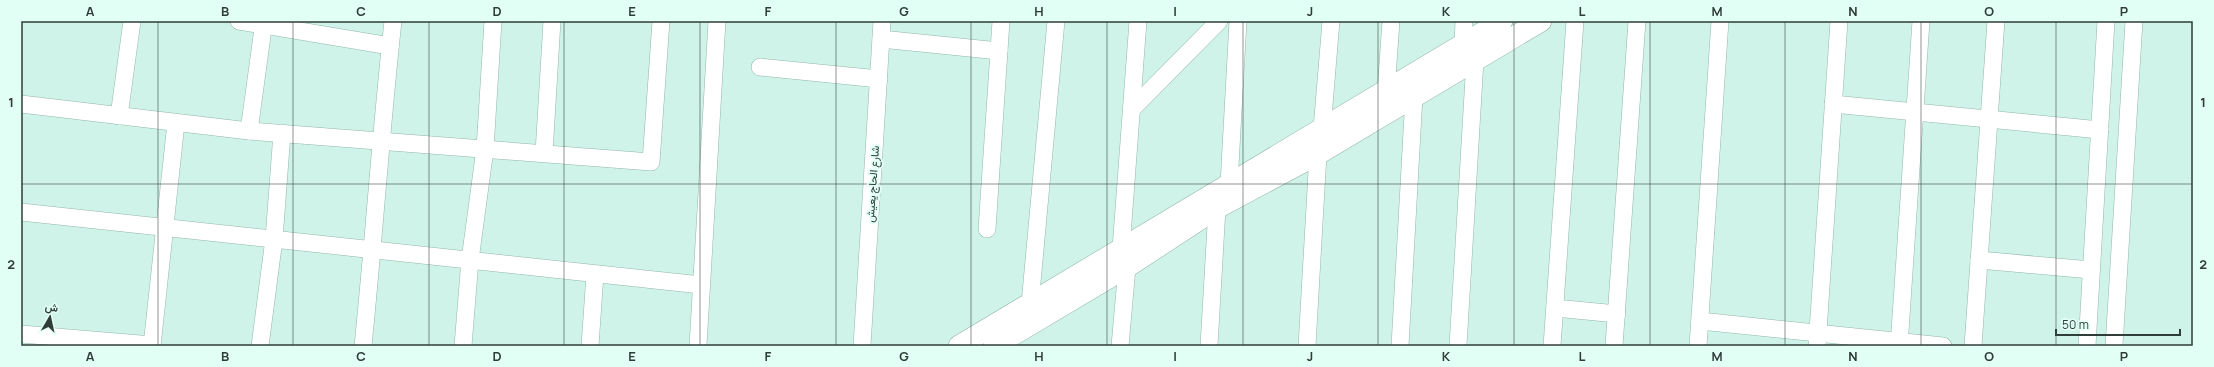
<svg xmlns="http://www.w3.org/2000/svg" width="2214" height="367" font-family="Manrope,Vazirmatn,sans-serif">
	<rect width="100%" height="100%" fill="#cff3e8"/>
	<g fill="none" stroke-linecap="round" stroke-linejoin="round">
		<defs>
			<g id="minor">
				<path d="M239,21L390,46"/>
				<path d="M881,39L999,51"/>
				<path d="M1463,45L1464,21"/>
				<path d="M760,67L879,79"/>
				<path d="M1386,91L1391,21"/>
				<path d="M21,104L249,131L651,162L661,21"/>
				<path d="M1833,104L2100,130"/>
				<path d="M1133,108L1219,21"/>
				<path d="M119,116L132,21"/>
				<path d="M1322,129L1331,21"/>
				<path d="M249,131L264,21"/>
				<path d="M544,153L552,21"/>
				<path d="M1229,184L1238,21"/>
				<path d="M21,212L701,285"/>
				<path d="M987,229L1001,21"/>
				<path d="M1121,249L1138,21"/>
				<path d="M1979,260L2091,270"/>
				<path d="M1030,304L1056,21"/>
				<path d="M1555,308L1617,314"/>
				<path d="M1700,321L1943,346"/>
				<path d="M21,334L152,345"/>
				<path d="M152,346L176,123"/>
				<path d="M260,346L274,239L282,133"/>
				<path d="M363,346C374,238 381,129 393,21"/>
				<path d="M463,346L470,260L485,149L493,21"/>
				<path d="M590,346L595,274"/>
				<path d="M698,346L717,21"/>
				<path d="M862,346L882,21"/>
				<path d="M1120,346L1127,267"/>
				<path d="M1209,346L1217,208"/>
				<path d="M1307,346L1318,154"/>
				<path d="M1400,346L1414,96"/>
				<path d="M1458,346L1475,60"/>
				<path d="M1552,346L1575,21"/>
				<path d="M1614,346L1637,21"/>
				<path d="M1698,346L1720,21"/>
				<path d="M1817,346L1839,21"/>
				<path d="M1899,346L1921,21"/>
				<path d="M1973,346L1996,21"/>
				<path d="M2087,346L2106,21"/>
				<path d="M2114,346L2134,21"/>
			</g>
			<g id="major">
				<path d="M959,346L1502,21"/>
				<path d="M994,346L1127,267L1217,208L1318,154L1541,21"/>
			</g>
		</defs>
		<use href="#minor" stroke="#93b6ab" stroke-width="18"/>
		<use href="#major" stroke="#93b6ab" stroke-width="22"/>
		<use href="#minor" stroke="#fff" stroke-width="17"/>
		<use href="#major" stroke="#fff" stroke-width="21"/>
	</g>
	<path fill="none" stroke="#2f3d39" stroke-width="1" stroke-opacity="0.55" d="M158,21V346M293,21V346M429,21V346M564,21V346M700,21V346M836,21V346M971,21V346M1107,21V346M1243,21V346M1378,21V346M1514,21V346M1650,21V346M1785,21V346M1921,21V346M2056,21V346M21,184H2193"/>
	<g text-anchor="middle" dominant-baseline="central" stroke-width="4" stroke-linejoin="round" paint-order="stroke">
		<g font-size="11" fill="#2f3d39" stroke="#e2fff5">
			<text transform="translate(872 184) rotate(-86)">شارع الحاج يعيش</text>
		</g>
	</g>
	<rect width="2214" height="367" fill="none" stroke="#e2fff5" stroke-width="44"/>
	<g transform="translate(50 317) rotate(9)" stroke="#e2fff5" stroke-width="3" paint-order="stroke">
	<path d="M0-3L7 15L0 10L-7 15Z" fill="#2f3d39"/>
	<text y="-6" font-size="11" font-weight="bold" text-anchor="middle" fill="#2f3d39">ش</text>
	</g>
	<path d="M2056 329v6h124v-6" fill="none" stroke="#2f3d39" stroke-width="2"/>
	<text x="2062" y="329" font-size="12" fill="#2f3d39" stroke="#e2fff5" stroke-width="3" paint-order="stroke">50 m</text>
	<rect x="22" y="22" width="2170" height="323" fill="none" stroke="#2f3d39" stroke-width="1.5"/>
	<g font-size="13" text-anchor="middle" font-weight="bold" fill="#2f3d39">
		<text x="90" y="16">A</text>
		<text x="225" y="16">B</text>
		<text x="361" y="16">C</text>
		<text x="497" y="16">D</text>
		<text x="632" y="16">E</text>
		<text x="768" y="16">F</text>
		<text x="904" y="16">G</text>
		<text x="1039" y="16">H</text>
		<text x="1175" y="16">I</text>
		<text x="1310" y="16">J</text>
		<text x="1446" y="16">K</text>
		<text x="1582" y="16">L</text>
		<text x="1717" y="16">M</text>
		<text x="1853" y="16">N</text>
		<text x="1989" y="16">O</text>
		<text x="2124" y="16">P</text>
		<text x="11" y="107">1</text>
		<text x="2203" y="107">1</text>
		<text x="11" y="269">2</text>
		<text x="2203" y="269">2</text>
		<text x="90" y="361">A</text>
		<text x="225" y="361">B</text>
		<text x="361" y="361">C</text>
		<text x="497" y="361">D</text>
		<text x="632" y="361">E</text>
		<text x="768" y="361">F</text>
		<text x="904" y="361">G</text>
		<text x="1039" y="361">H</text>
		<text x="1175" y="361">I</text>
		<text x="1310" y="361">J</text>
		<text x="1446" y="361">K</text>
		<text x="1582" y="361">L</text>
		<text x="1717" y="361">M</text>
		<text x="1853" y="361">N</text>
		<text x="1989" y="361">O</text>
		<text x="2124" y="361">P</text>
	</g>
</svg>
